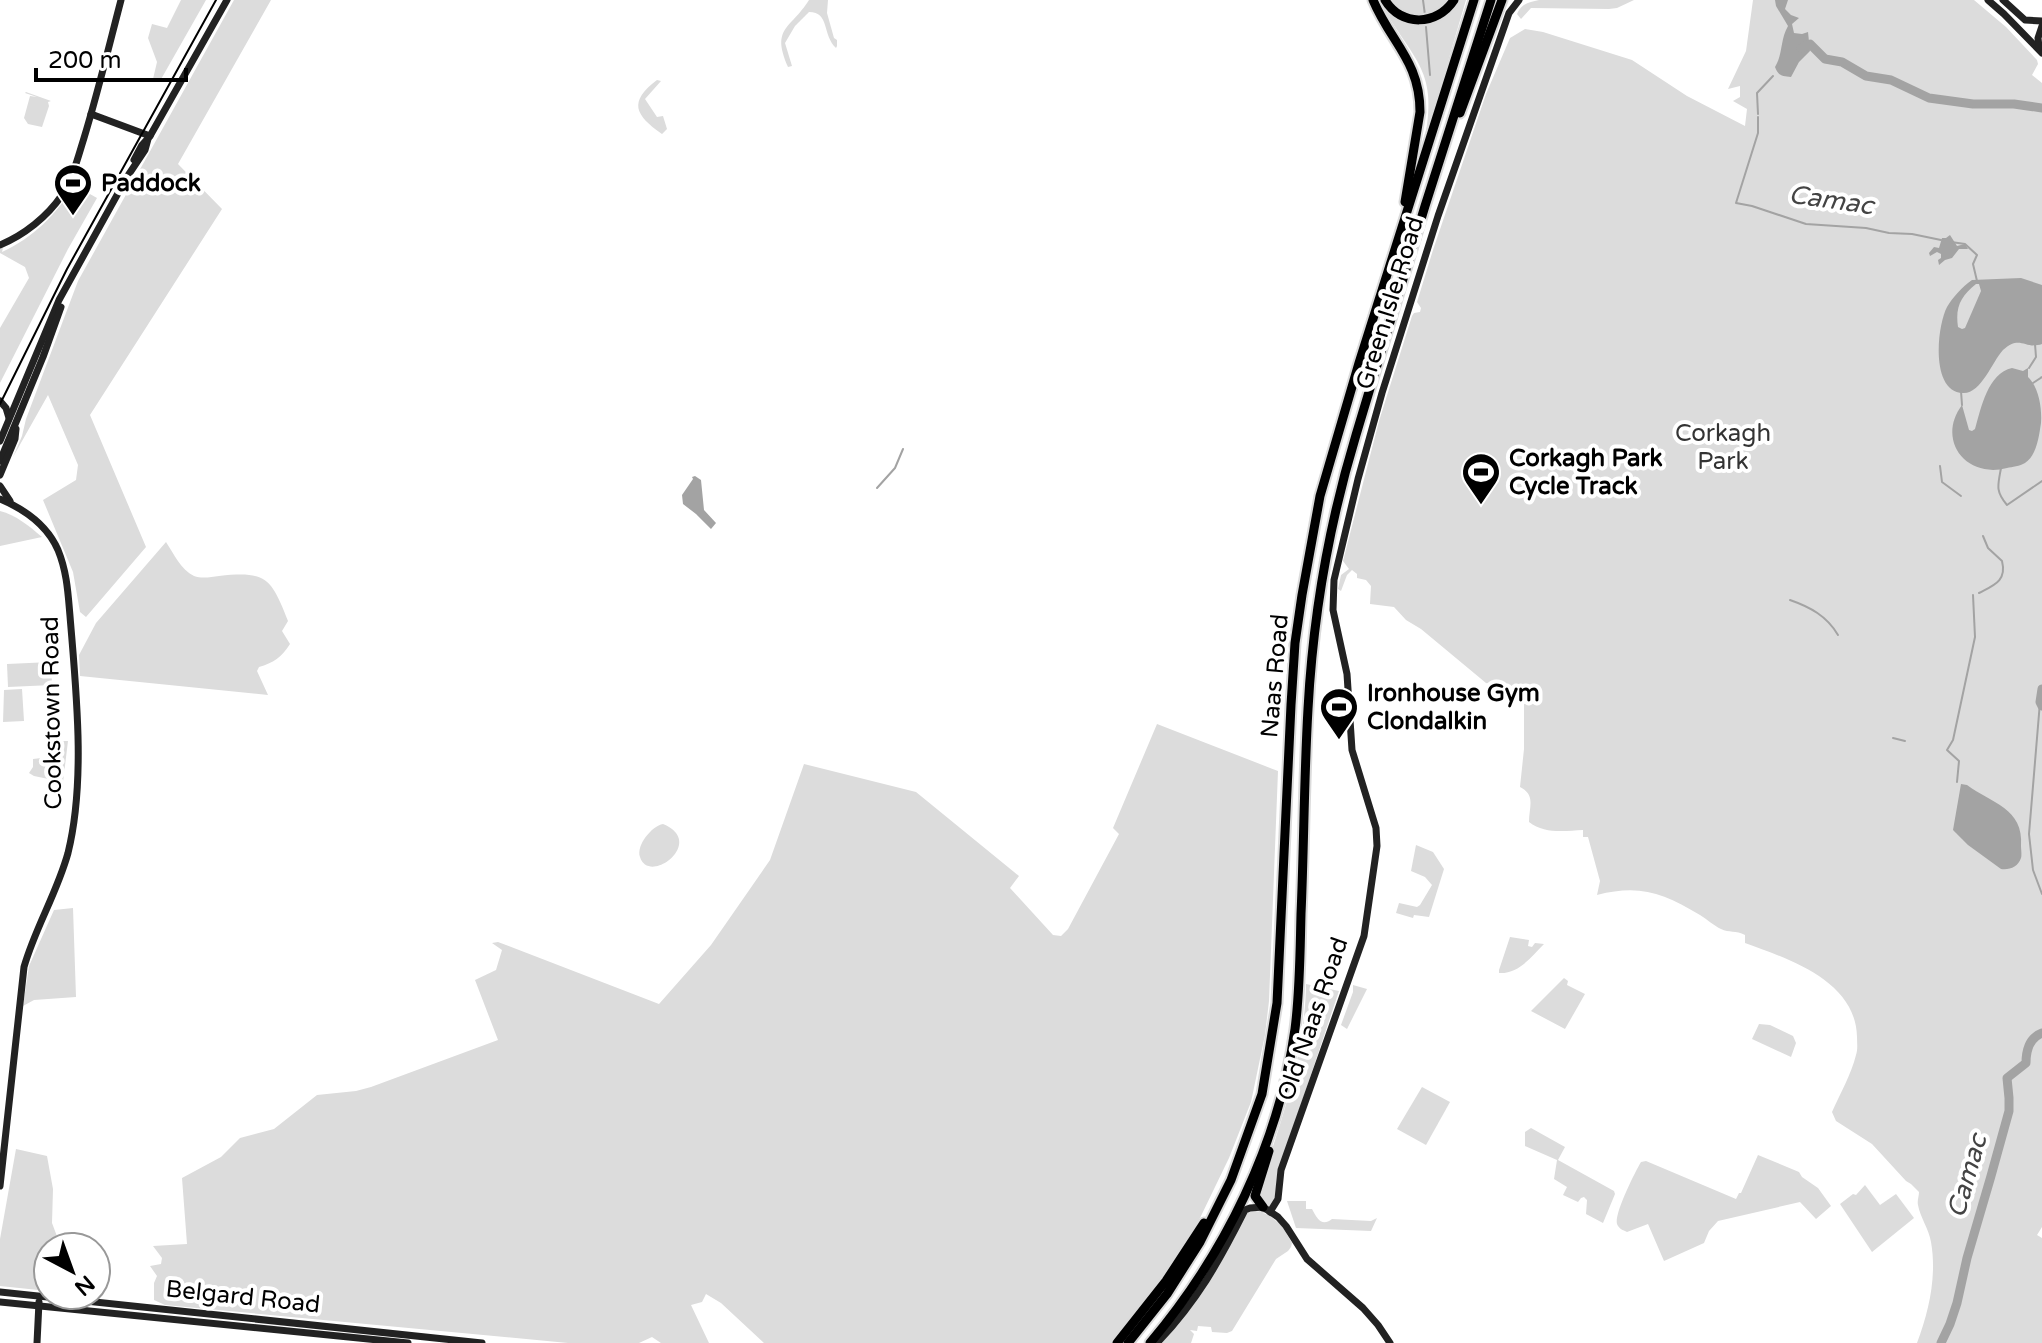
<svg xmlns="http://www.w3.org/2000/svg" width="2042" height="1343" font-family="'Varela Round',sans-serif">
	<rect width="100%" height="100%" fill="#fff"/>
	<g fill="#dcdcdc">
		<path d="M181,0H206L160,81L153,79L157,62L148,38L152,24L167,28Z"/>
		<path d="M234,0H271L178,164L222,209L90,415L146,547L86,617L80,612L73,572L43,500L76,480L78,465L48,395L13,457L22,436L26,419L78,281Z"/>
		<path d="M809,0H828L827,13L834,38L837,40V46L836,48C822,35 830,12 809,12L795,26L785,43L792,66L788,67C771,27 790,30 809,0Z"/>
		<path d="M1389,0H1450C1431,22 1409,21 1389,0Z"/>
		<path d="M1460,0H1466L1424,143C1439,70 1415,63 1382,6L1385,4C1393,10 1402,19 1411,23C1430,31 1450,15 1460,0Z"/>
		<path d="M1539,0H1634L1617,8L1609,9L1531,8L1521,19L1517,14C1521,4 1529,2 1539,0Z"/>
		<path d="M1753,0H1974L2006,27L2037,60L2038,64L2032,75L2042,83V1227L2037,1235L2042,1238V1343H1917C1929,1311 1937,1276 1931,1242C1929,1229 1920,1217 1918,1205C1917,1201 1919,1196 1919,1192L1911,1184L1906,1181L1872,1144L1836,1121L1832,1112C1840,1094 1851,1075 1856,1055C1858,1049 1857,1043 1857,1037C1856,981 1789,959 1745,943V935C1736,930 1729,933 1721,929C1714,926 1707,919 1700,915C1663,893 1640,884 1597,895L1600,881L1588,837H1583V830C1564,831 1544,834 1529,822C1529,807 1536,795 1520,787L1524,749V695L1486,683L1421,629L1406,620L1394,607L1370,604L1371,586L1366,580L1357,578V574L1352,570L1347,575L1341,591L1338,589L1341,575L1349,569L1343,561L1379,421L1412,316L1414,313L1420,312L1421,308L1417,302L1433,250L1486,94L1510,38L1525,29L1543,32L1632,60L1687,96L1745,126L1747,109L1733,101L1740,97V86L1728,89L1746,51Z"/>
		<path d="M657,80L661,81L645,99L657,117L663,116L667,129L662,134C635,115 628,102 657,80Z"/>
		<path d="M26,92L51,101L48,102L49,106L42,127L28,124L24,118L30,96L37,97L25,93Z"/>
		<path d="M74,185L97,198L68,249L0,383V328L29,278L25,267L0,253V249L3,248L2,252C33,238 57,214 74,185Z"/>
		<path d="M0,511C16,515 29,526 42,537L0,546Z"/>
		<path d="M166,542C174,554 181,570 194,576C202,579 211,577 219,576C267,571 271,578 288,621L282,631L290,644C282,657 273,663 259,667L257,671L268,695L80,676L79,655L96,623Z"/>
		<path d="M51,662L52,685L8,687L7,664Z"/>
		<path d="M22,689L24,721L3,722L4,690Z"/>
		<path d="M1157,724L1278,771L1269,1001L1265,1035L1251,1102L1229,1158L1200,1218L1172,1263L1112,1343H764L721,1303L706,1294L702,1302L691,1305L709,1343H661L652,1337L639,1343H568L165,1305L154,1300V1283L157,1276L150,1266L161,1264L162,1258L153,1246L187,1244L182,1178L221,1157L240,1138L274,1129L317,1095L356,1091L371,1087L498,1040L475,980L496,970L502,950L492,943L498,942L659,1004L711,945L770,860L804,764L916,792L1019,876L1010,888L1053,935L1061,936L1068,929L1119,834L1113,828Z"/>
		<path d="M49,741H68L63,782L34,776L29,773L33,767V759L50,757Z"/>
		<path d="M663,824C707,842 649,886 640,857C636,845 652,826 663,824Z"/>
		<path d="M1416,845L1433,852L1444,869L1429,917L1414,915L1413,918L1396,913L1399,903L1417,907L1420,905L1432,885L1425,877L1411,871Z"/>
		<path d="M73,908L76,997L34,1000L23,1006L29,966L54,910Z"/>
		<path d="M1510,937L1529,940L1528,946L1532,947L1535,943L1544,944C1531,957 1519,974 1499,973V970Z"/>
		<path d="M1564,978L1568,981L1567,985L1585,994L1565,1029L1531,1011Z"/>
		<path d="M1306,984L1339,991L1277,1176L1275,1200L1271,1209L1261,1198L1258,1191C1281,1123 1305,1056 1306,984Z"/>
		<path d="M1353,985L1367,989L1347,1029L1341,1025L1353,992Z"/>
		<path d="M1759,1024L1770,1025L1793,1036L1796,1043L1791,1057L1752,1039Z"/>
		<path d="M1422,1087L1450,1102L1426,1145L1397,1129Z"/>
		<path d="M1531,1128L1565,1147L1558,1160L1614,1191L1615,1194L1603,1223L1586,1214L1587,1200L1584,1197L1581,1198L1578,1202L1563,1195L1567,1187L1554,1179L1557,1160L1525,1146V1132Z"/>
		<path d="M16,1149L47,1156L53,1189L52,1223L61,1247H48V1291L0,1286V1239Z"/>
		<path d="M1758,1155L1799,1172L1802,1177L1818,1188L1831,1206L1816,1219L1800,1202L1718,1221L1709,1231L1704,1243L1664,1261L1648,1224L1627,1232C1623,1230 1619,1229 1617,1224C1614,1214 1635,1172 1641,1162L1646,1161L1736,1199L1739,1193H1741Z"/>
		<path d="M1865,1185L1880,1205L1896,1194L1914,1218L1872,1252L1840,1204L1853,1194L1856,1195Z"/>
		<path d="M1287,1201H1306V1209H1312C1317,1219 1322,1227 1332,1219L1371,1221L1377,1218L1371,1231L1296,1228Z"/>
		<path d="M1253,1210L1269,1215L1282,1226L1292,1243L1291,1247L1288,1251L1276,1259L1232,1331L1227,1333L1212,1332L1211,1327L1198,1326L1197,1331L1190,1330L1194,1334L1191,1343H1162L1191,1306L1245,1214Z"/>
	</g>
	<g fill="#a3a3a3" fill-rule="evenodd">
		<path d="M1775,0H1788L1785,9L1791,15L1799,18L1792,24L1794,33L1802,34L1808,32L1810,51L1799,62L1791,77C1783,76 1778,76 1775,67C1783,54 1780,40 1788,26L1776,6Z"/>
		<path d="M1950,235L1957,246L1965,244L1968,249H1959L1952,258L1945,260L1939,265L1938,260L1941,258V254L1937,252L1930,256L1929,253L1934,247L1939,248L1942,238H1946Z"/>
		<path d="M2021,278L2042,285V344C2025,350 2020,334 2003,350C1992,362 1981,394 1963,393C1930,392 1937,326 1947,307C1953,297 1962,287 1972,280ZM1976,284H1979L1981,291L1965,328L1962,329L1958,327C1955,307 1961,296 1976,284Z"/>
		<path d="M2012,368L2023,371L2028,368V377C2039,388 2042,408 2041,423C2039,436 2037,455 2025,463C2020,466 2012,467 2007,468C1966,479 1936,440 1962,405L1969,430L1972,431L1975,429C1981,408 1988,373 2012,368Z"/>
		<path d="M695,476L701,480L704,510L716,523L711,529L696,514L683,504L682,495L693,479L692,477Z"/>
		<path d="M1961,784L1967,785C1991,803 2024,808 2021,846C2021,848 2022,856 2021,858C2018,867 2010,870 2001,869L1968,845L1953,830Z"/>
	</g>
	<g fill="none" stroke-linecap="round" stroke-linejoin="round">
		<g stroke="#a3a3a3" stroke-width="2">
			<path d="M1423,0L1425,15"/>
			<path d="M1426,27L1430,75"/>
			<path d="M1758,114L1757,93L1773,76"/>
			<path d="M1758,117V133L1736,203L1752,206L1806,224L1866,228L1889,233L1912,234L1941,240"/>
			<path d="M1951,242L1965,244L1977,255L1973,264L1977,281"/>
			<path d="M2029,368L2036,357L2035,344"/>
			<path d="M2033,383L2042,377"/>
			<path d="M1961,391L1962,405"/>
			<path d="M1940,466L1942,482L1961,496"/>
			<path d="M2001,468C1998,485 1995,491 2007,505L2042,481"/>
			<path d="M877,488L895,468L903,449"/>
			<path d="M1979,593C1994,585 2007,581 2002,561L1988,548L1983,536"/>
			<path d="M1790,600C1810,607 1827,616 1838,635"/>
			<path d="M2040,702L2029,834L2033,870L2042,894"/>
			<path d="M1893,738L1905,741"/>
			<path d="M1957,782L1959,761L1947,750L1953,740L1975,637L1973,595"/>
		</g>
		<g stroke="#a3a3a3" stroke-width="9">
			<path d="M1801,48L1810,44L1825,59L1842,62L1866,76L1891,80L1929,98L1973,104H2014L2042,108"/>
			<path d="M2042,689L2040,702L2042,706"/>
			<path d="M1941,1343L1950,1324L1957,1303L1967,1258L1991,1176L2009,1111V1098L2007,1078L2026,1063C2026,1051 2029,1038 2042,1033"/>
		</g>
		<defs>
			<g id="highway">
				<path d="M1373,0C1391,43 1420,61 1420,112L1405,202"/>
				<path d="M1385,0C1401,27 1437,26 1454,0"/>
				<path d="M1460,113L1502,0"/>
				<path d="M1263,1207L1255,1196L1269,1151"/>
				<path d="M1117,1343L1166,1281L1204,1223"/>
				<path d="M1128,1343L1167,1294L1200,1242L1231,1180L1262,1094L1277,1003L1291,705L1295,643L1302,595L1320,496L1359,363L1474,0"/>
				<path d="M1150,1343C1225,1254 1279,1144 1295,1029C1300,991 1300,952 1301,914C1304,846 1304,777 1308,709C1313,616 1329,524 1356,435L1425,206L1491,0"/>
			</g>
		</defs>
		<use href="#highway" stroke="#dbdbdb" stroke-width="13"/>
		<g stroke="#222" stroke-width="7">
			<path d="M1988,0L2004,14L2042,53"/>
			<path d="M2003,0L2025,20L2042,21"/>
			<path d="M2039,47L2038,38L2042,26"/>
			<path d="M91,114L150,136"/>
			<path d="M134,160L142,145L150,136L227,0"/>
			<path d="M0,245C24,235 47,217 62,195C73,178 78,157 84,138C98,92 109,46 121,0"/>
			<path d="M0,401L6,408L9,418"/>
			<path d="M0,441L59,300L127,177L145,150L148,139"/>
			<path d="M0,461L43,357L61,307"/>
			<path d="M0,475L15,439L16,429"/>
			<path d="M0,486L10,501"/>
			<path d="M0,499C24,509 47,525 58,550C67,572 68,593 70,616C76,690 86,780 68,853C57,893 35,928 24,967L0,1186"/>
			<path d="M1270,1212L1278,1199L1281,1170L1364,936L1377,846L1376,828L1352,750L1347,674L1333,610L1334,580L1358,479L1382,393L1438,216L1509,13L1519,0"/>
			<path d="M0,1292L482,1343"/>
			<path d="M0,1302L408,1343"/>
			<path d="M37,1343L39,1302"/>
			<path d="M1157,1343C1197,1301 1219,1262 1245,1210L1250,1208L1263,1207L1278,1217L1286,1226L1307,1259L1363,1308L1378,1325L1390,1343"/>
		</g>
		<use href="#highway" stroke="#000" stroke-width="9"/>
		<path stroke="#000" stroke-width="2" d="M0,404L67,269L216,0"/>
	</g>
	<defs>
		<symbol id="stadium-pin" viewBox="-11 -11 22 30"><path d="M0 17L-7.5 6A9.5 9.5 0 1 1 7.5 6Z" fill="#000" stroke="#fff"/><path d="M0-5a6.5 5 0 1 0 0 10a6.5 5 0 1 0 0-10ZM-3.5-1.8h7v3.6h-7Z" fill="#fff"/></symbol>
	</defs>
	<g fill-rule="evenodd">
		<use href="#stadium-pin" x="51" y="161" width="44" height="60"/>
		<use href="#stadium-pin" x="1459" y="450" width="44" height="60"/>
		<use href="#stadium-pin" x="1317" y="685" width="44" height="60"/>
	</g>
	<g text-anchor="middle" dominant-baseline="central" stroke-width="8" stroke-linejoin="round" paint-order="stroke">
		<g font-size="24" font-weight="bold" fill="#000" stroke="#fff" text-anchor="start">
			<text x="101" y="183">Paddock</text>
			<text x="1509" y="458">Corkagh Park<tspan x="1509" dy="28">Cycle Track</tspan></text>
			<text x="1367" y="693">Ironhouse Gym<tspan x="1367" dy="28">Clondalkin</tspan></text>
		</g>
		<g font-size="24" fill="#000" stroke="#fff">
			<text transform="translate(1390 303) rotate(-73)">Green Isle Road</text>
			<text transform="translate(1275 676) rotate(-85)">Naas Road</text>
			<text transform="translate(52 713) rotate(-91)">Cookstown Road</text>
			<text transform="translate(1313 1019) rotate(-71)">Old Naas Road</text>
			<text transform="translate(243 1297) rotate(6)">Belgard Road</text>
		</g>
		<g font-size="24" fill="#333" stroke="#fff">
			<text x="1723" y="433">Corkagh<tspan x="1723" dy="28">Park</tspan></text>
		</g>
		<g font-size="26" font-style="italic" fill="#444" stroke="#fff">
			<text transform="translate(1831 200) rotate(8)">Camac</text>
			<text transform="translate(1967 1176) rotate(-74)">Camac</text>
		</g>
	</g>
	<g transform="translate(72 1271) rotate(139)"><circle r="38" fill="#ffffff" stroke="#999999" stroke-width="2"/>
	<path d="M0-6L14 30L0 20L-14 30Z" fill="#000000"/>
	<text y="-12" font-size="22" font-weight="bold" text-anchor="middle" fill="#000000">N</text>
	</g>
	<path d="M36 68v12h150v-12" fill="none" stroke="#000000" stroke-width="4"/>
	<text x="48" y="68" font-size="24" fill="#000000" stroke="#ffffff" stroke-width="6" paint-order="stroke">200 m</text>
</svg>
